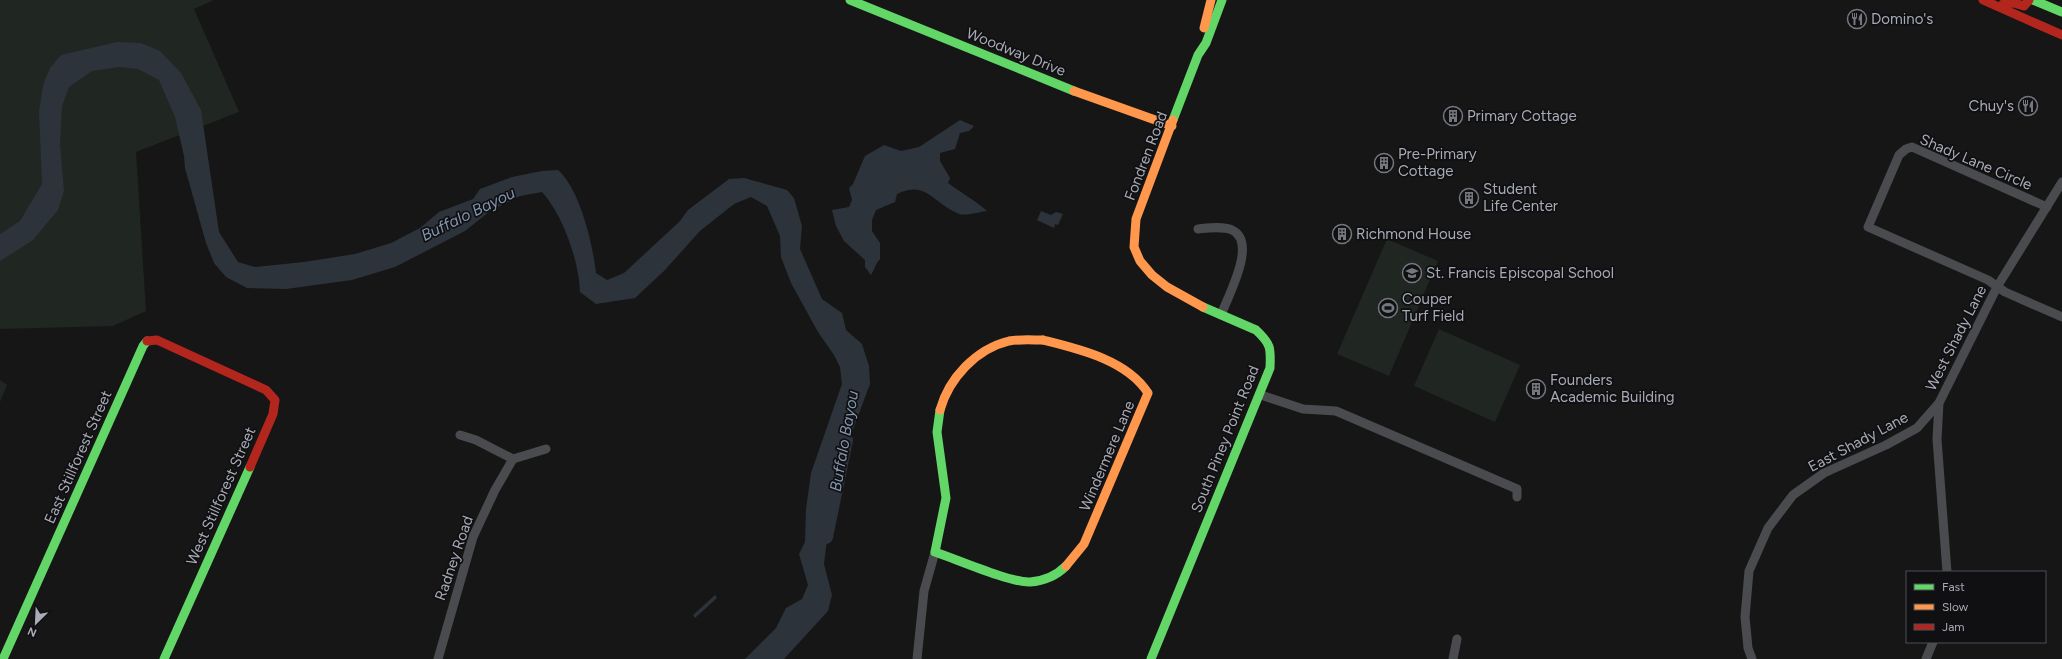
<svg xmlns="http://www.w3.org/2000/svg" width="2062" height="659" font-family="Figtree,sans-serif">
	<rect width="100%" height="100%" fill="#161616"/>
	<g fill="#202621">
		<path d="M0,0H214L194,9L239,112L136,152L146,311L113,326L0,329Z"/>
		<path d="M1387,239L1438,261L1389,376L1337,354Z"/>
		<path d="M1439,329L1520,365L1495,422L1414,386Z"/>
		<path d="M0,380L7,385L0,402Z"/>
	</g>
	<g fill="#2d333a">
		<path d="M117,42L141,43L160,51L181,73L201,110L219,232L238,262L255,267L304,262L355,254L391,243L420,228L439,212L473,199L480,189L512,177L542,171L558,170C580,189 593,245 596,273L607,280L624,273L680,221L688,210L729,179L744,178L787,190L794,198L802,226L800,249L822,299L842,313L846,330L862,344L869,366L870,384L834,480L824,564L832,595L828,611L784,659H745L776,628L786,608L802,599L808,585L799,554L805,542L806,509L811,473L842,384L840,367L834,355L818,332L791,283L781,257L780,236L767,206L751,197L734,204L700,231L664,271L635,298L596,304L580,292C579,261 563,215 542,192L520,196L490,211L465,231L395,267L352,280L286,289L247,288L226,277L214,263L206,243L185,168L184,156L175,117L159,80L138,69L120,67L92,71L69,87L62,106L60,144L64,191L58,210L33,240L0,261V234L20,221L42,184L39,112L43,85L50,68L61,55Z"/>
		<path d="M960,120L974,126L969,131L960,133L955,149L940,153V161L950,178L948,183C961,193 975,200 987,211C979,212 964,217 957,213C932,202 926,180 897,194L895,202L876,210L872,220V231L880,243V259C875,264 875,269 871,275L865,267V260L844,241L836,226L832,210L849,207L852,200L849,188L853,184L865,156L884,145L901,151L919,147Z"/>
		<path d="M1041,211L1051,215L1056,212L1063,214L1058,225L1055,224L1054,228L1037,220Z"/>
		<path d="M715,595L717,598L695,618L693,615Z"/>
	</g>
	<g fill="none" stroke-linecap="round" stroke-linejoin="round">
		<path stroke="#2d333a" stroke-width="14" d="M826,537L846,440"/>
		<g stroke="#4a4b4e" stroke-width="9">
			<path d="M2047,207L1912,147L1906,149L1899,155L1868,227L1988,280L2005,292L2062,317"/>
			<path d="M1198,229C1209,228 1222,226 1232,230C1258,242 1228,296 1221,315"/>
			<path d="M1261,395L1303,409L1336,411L1517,489V497"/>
			<path d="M460,435L476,440L513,459"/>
			<path d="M1947,572L1937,439L1939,403L1997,287L2062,182"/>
			<path d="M438,659L473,537L495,490L513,459L546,449"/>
			<path d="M917,659L924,591L935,552"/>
			<path d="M1453,659L1457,639"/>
			<path d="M1752,659L1748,648L1745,617L1749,571L1768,528L1793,495L1824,473L1886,445L1917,428L1939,403"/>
			<path d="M1926,659L1933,642"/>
		</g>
		<g stroke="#63d668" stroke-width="9">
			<path d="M850,0L1074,91"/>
			<path d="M2033,0L2062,12"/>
			<path d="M1173,120L1198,55L1206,43L1222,0"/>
			<path d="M940,410L937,432L946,498L935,552C956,559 1011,583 1030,582C1044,581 1057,575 1066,566"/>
			<path d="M3,659L143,346L147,341"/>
			<path d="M164,659L250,467"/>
			<path d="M1151,659L1270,368C1271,348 1271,344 1256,330L1203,307"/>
		</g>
		<g stroke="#ff974d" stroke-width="9">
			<path d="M1204,28L1211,0"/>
			<path d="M1074,91L1172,126"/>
			<path d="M1173,120L1136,219L1134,247L1140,261L1152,275L1167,287L1203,307"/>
			<path d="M1043,340C1079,349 1127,360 1148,393L1084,544L1066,566"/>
			<path d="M940,410C949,378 976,349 1009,341C1020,339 1032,340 1043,340"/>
		</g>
		<g stroke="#b3261e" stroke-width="9">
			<path d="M1983,0L2062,35"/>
			<path d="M2003,4L2014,3L2024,6L2029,0"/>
			<path d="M147,341L157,340L266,390L275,400L273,414L250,467"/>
		</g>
	</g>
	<defs>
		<symbol id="restaurant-ring" viewBox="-11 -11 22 22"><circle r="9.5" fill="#101012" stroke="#75777e" stroke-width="1.5"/><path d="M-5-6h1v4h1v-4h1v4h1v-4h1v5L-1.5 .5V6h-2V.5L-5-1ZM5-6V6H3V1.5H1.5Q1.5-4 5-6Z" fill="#75777e"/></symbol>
		<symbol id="building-ring" viewBox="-11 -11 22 22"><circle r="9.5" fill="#101012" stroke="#75777e" stroke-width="1.5"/><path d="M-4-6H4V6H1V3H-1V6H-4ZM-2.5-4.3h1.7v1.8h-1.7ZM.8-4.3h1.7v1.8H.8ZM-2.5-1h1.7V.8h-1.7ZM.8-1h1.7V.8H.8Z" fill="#75777e"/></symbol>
		<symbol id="school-ring" viewBox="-11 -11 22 22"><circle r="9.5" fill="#101012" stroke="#75777e" stroke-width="1.5"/><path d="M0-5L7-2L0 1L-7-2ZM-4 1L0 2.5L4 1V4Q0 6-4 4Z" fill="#75777e"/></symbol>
		<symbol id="stadium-ring" viewBox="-11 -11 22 22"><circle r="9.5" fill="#101012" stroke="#75777e" stroke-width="1.5"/><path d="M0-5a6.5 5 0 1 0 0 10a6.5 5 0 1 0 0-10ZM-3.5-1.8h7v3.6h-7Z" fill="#75777e"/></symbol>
	</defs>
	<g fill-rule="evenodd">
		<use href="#restaurant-ring" x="1846" y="8" width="22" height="22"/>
		<use href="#restaurant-ring" x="2017" y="95" width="22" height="22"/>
		<use href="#building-ring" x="1442" y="105" width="22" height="22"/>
		<use href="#building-ring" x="1373" y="152" width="22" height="22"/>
		<use href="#building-ring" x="1458" y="187" width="22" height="22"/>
		<use href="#building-ring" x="1331" y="223" width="22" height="22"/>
		<use href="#school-ring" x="1401" y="262" width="22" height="22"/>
		<use href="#stadium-ring" x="1377" y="297" width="22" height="22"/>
		<use href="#building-ring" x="1525" y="378" width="22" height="22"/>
	</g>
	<g text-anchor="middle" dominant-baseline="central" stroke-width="3.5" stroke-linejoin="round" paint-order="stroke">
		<g font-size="15" fill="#a8abb6" stroke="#101012" text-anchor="start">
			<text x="1871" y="19">Domino's</text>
			<text x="2014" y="106" text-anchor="end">Chuy's</text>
			<text x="1467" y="116">Primary Cottage</text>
			<text x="1398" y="154">Pre-Primary<tspan x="1398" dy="17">Cottage</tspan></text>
			<text x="1483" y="189">Student<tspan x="1483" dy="17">Life Center</tspan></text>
			<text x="1356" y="234">Richmond House</text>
			<text x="1426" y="273">St. Francis Episcopal School</text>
			<text x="1402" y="299">Couper<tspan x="1402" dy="17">Turf Field</tspan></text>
			<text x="1550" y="380">Founders<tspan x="1550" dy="17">Academic Building</tspan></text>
		</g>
		<g font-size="15" fill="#a8abb6" stroke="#101012">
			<text transform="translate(1016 52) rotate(22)">Woodway Drive</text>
			<text transform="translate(1146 156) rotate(-69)">Fondren Road</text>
			<text transform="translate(1976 162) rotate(23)">Shady Lane Circle</text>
			<text transform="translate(1956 338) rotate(-63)">West Shady Lane</text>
			<text transform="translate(1225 439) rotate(-68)">South Piney Point Road</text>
			<text transform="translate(1858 442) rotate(-28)">East Shady Lane</text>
			<text transform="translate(1107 456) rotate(-67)">Windermere Lane</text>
			<text transform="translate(78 457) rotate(-66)">East Stillforest Street</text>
			<text transform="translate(221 496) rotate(-66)">West Stillforest Street</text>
			<text transform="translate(454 558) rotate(-71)">Radney Road</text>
		</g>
		<g font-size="16" font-style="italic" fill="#8195ae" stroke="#101012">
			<text transform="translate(468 214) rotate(-26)">Buffalo Bayou</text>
			<text transform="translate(844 441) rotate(-80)">Buffalo Bayou</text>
		</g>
	</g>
	<rect x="1906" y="571" width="140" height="72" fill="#101012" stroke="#4d4e54"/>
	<rect x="1914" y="584" width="20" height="6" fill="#63d668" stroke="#4d4e54"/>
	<text x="1942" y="591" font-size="12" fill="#a8abb6">Fast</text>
	<rect x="1914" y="604" width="20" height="6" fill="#ff974d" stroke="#4d4e54"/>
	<text x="1942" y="611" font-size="12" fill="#a8abb6">Slow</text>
	<rect x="1914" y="624" width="20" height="6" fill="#b3261e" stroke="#4d4e54"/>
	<text x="1942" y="631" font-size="12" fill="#a8abb6">Jam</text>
	<g transform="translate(36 623) rotate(204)" stroke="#101012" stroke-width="3" paint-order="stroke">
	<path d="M0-3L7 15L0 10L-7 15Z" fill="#a8abb6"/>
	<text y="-6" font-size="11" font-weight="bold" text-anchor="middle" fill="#a8abb6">N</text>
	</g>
</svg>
